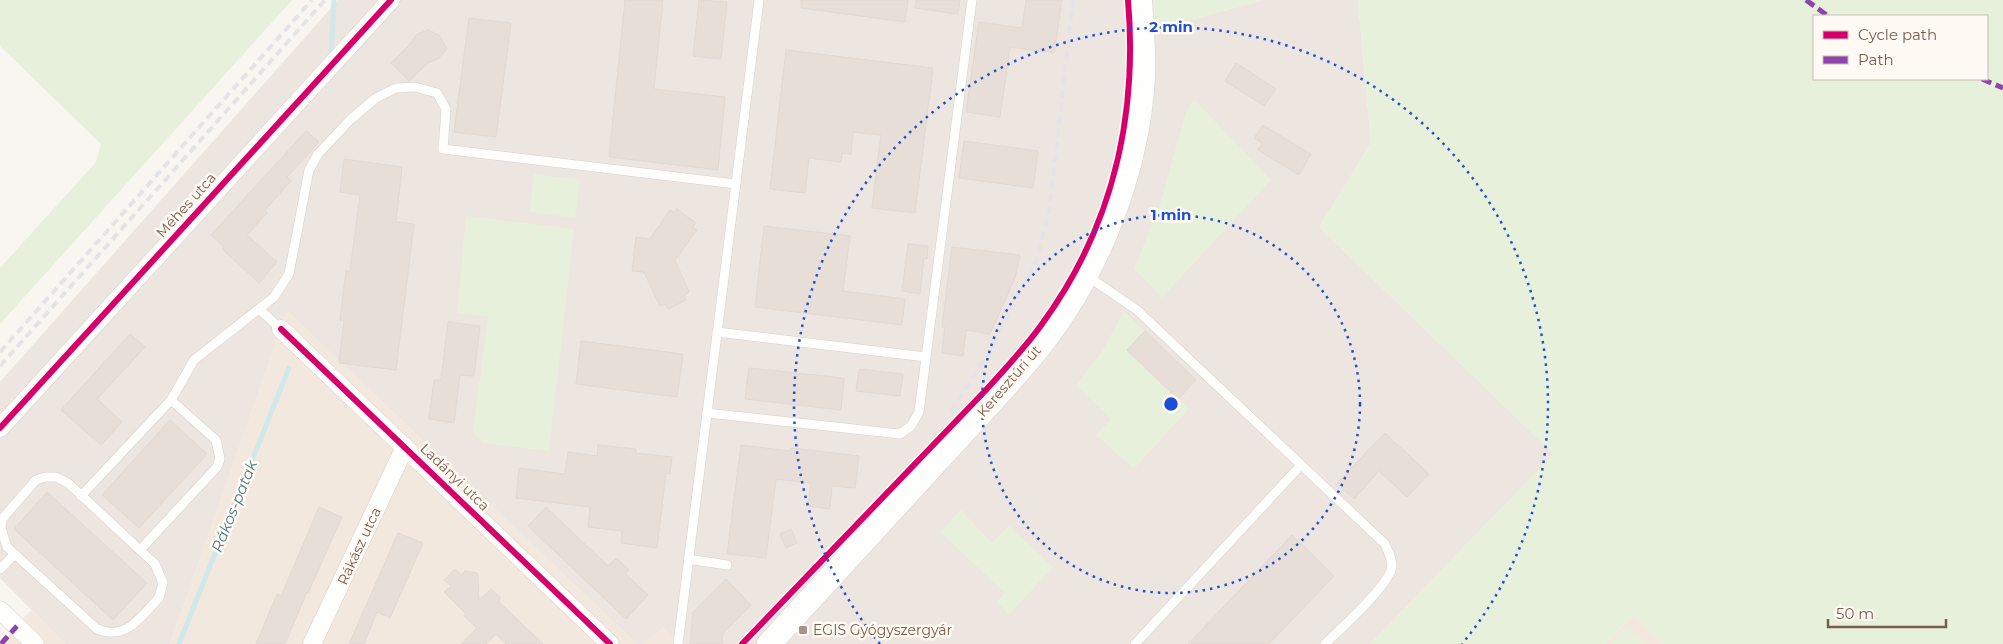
<svg xmlns="http://www.w3.org/2000/svg" width="2003" height="644" font-family="Montserrat,sans-serif">
	<rect width="100%" height="100%" fill="#f9f5f0"/>
	<g fill="#f2e8de">
		<path d="M287,311L637,644H170Z"/>
		<path d="M31,610L65,644H1Z"/>
		<path d="M1633,615L1663,644H1605Z"/>
		<path d="M663,628L680,644H643Z"/>
	</g>
	<path fill="#ede5e0" d="M338,0H1125L1128,29L1161,28L1263,0H1358L1371,143L1319,227L1554,454L1370,644H680L663,628L643,644H637L287,311L170,644H65L0,578V382Z"/>
	<g fill="#e7f0db" fill-rule="evenodd">
		<path d="M0,0H292L0,324V268L96,162L101,144L0,46Z"/>
		<path d="M1125,0H1263L1161,28L1127,29Z"/>
		<path d="M1358,0H2003V644H1663L1633,615L1605,644H1370L1554,454L1319,227L1371,143ZM1814,16H1987V79H1814Z"/>
		<path d="M1194,99L1271,180L1162,298L1134,269L1160,204L1186,112Z"/>
		<path d="M534,174L580,180L575,218L529,212Z"/>
		<path d="M466,216L574,229L549,451L483,443L473,432L488,317L457,313Z"/>
		<path d="M1124,311L1145,331L1127,351L1189,409L1134,469L1096,435L1111,419L1076,385L1101,353Z"/>
		<path d="M961,510L992,543L1009,526L1053,567L1009,615L997,602L1005,593L940,532Z"/>
		<path d="M1627,625L1648,644H1610Z"/>
	</g>
	<g fill="none" stroke-linecap="round" stroke-linejoin="round">
		<g stroke="#d0e8ea" stroke-width="5">
			<path d="M331,55L334,0"/>
			<path d="M179,644L289,368"/>
		</g>
	</g>
	<g fill="#e6ded7" stroke="#e2d8d2">
		<path d="M625,0H663L654,89L725,97L718,170L609,157Z"/>
		<path d="M699,0L727,2L721,59L693,56Z"/>
		<path d="M801,0H908L905,22L801,8Z"/>
		<path d="M916,0H960L958,14L915,8Z"/>
		<path d="M1026,0H1062L1054,53L1010,47L1000,117L966,112L979,22L1022,28Z"/>
		<path d="M469,18L511,23L496,137L454,132Z"/>
		<path d="M429,30L440,36L447,49L438,59L428,63L409,81L391,63L411,43L417,34Z"/>
		<path d="M786,50L933,68L915,213L872,208L881,135L853,132L851,154L842,153L841,162L809,158L805,193L770,189Z"/>
		<path d="M1236,63L1276,89L1264,106L1225,81Z"/>
		<path d="M1263,125L1311,154L1299,175L1258,150L1262,143L1254,138Z"/>
		<path d="M306,131L319,142L287,177L291,181L265,210L267,213L247,235L277,262L259,283L222,249L224,247L211,235Z"/>
		<path d="M964,141L1038,151L1033,188L959,178Z"/>
		<path d="M344,159L402,167L396,222L414,224L396,370L339,363L344,320H340L346,271H350L360,195L340,192Z"/>
		<path d="M677,209L696,223L693,227L697,230L675,260L689,292L684,296L686,300L668,309L666,304L660,306L644,272L632,271L636,237L650,239L670,210L674,212Z"/>
		<path d="M764,226L850,236L843,291L905,299L902,325L755,307Z"/>
		<path d="M908,244L928,246L927,259L924,258L920,294L902,291Z"/>
		<path d="M952,247L1020,255L1015,278L990,334L966,330L963,356L942,353L945,327H942Z"/>
		<path d="M448,322L480,326L474,376L460,375L454,423L429,419L434,380H441Z"/>
		<path d="M1145,331L1196,380L1178,399L1127,350Z"/>
		<path d="M130,334L145,347L97,399L122,422L101,445L61,410Z"/>
		<path d="M581,341L683,354L677,397L576,384Z"/>
		<path d="M749,368L844,378L841,410L745,399Z"/>
		<path d="M859,369L903,374L900,396L856,391Z"/>
		<path d="M170,420L207,454L139,528L102,495Z"/>
		<path d="M1385,433L1429,474L1407,497L1379,471L1354,499L1337,483Z"/>
		<path d="M598,445L636,449V453L672,457L670,474L666,473L657,548L621,543L622,531L588,527L590,507L516,498L519,468L565,474L568,452L597,456Z"/>
		<path d="M741,445L790,451L791,448L859,456L855,488L832,486L830,509L808,506L811,483L776,479L766,558L727,554Z"/>
		<path d="M47,492L147,583L113,620L14,529Z"/>
		<path d="M319,507L342,517L308,593L307,592L285,644H256L277,594L281,596Z"/>
		<path d="M546,507L608,566L616,558L629,570L625,573L648,595L626,619L528,526Z"/>
		<path d="M791,529L797,543L786,548L780,534Z"/>
		<path d="M398,533L423,543L390,618L377,612L364,644H349Z"/>
		<path d="M1292,535L1334,576L1269,644H1188Z"/>
		<path d="M455,569L461,575L465,571L477,573L478,576L479,600L491,589L501,598L498,601L543,644H506L496,634L486,644H461L477,628L464,616L466,614L444,592L451,586L444,580Z"/>
		<path d="M726,579L751,605L723,633L722,644H690L693,612Z"/>
	</g>
	<g fill="none" stroke-linecap="round" stroke-linejoin="round">
		<defs>
			<g id="service">
				<path d="M1087,276L1137,310L1385,544C1388,551 1392,559 1392,566C1390,585 1340,629 1325,644"/>
				<path d="M259,309L281,329"/>
				<path d="M717,332L926,357"/>
				<path d="M171,400L194,360L274,297L289,274L309,170L318,154L351,119L376,98L396,88L415,87L437,93L446,109L443,149L736,184"/>
				<path d="M707,413L900,434L911,426L919,412L972,0"/>
				<path d="M45,477H56L68,483L155,564L163,583L159,598C140,617 127,641 97,629L7,547L1,528L2,519L36,480Z"/>
				<path d="M81,496L171,400L216,440L220,459L217,467L140,550"/>
				<path d="M688,559L727,565"/>
				<path d="M0,569L14,555"/>
				<path d="M678,644L759,0"/>
				<path d="M1135,644L1301,465"/>
			</g>
			<g id="minor">
				<path d="M281,329L610,644"/>
				<path d="M0,428L391,0"/>
				<path d="M0,610L35,644"/>
				<path d="M312,644L405,447"/>
			</g>
			<path id="secondary" d="M769,644C825,583 881,522 937,461C972,422 1010,384 1043,342C1099,270 1138,169 1143,77C1144,52 1142,25 1140,0"/>
		</defs>
		<use href="#service" stroke="#d7d1cb" stroke-width="10"/>
		<use href="#minor" stroke="#d7d1cb" stroke-width="19"/>
		<use href="#secondary" stroke="#d9d2cb" stroke-width="25"/>
		<use href="#service" stroke="#fefefd" stroke-width="9"/>
		<use href="#minor" stroke="#fefefd" stroke-width="18"/>
		<use href="#secondary" stroke="#fefefd" stroke-width="24"/>
		<g stroke="#e6e3e7" stroke-width="4" stroke-dasharray="8 5" stroke-linecap="butt">
			<path d="M0,352L312,0"/>
			<path d="M0,366L325,0"/>
			<path d="M951,411L991,349L1037,259L1049,212L1073,0"/>
		</g>
		<g stroke="#8e44ad" stroke-width="5" stroke-dasharray="10 5" stroke-linecap="butt">
			<path d="M1806,0L1828,16"/>
			<path d="M1982,79L2003,88"/>
			<path d="M1,644L17,626"/>
		</g>
		<defs>
			<g id="cycleway">
				<path d="M281,329L610,644"/>
				<path d="M0,428L391,0"/>
				<path d="M742,644L985,391C1005,369 1025,348 1042,324C1112,228 1138,117 1128,0"/>
			</g>
		</defs>
		<use href="#cycleway" stroke="#fffaf3" stroke-width="9"/>
		<use href="#cycleway" stroke="#d6006c" stroke-width="6"/>
	</g>
	<g fill="none" stroke="#1d4ed8" stroke-width="2.5" stroke-dasharray="2.5 5">
		<circle cx="1171" cy="404" r="189"/>
		<path d="M880 644A377 377 0 1 1 1462 644"/>
	</g>
	<rect fill="#a69286" stroke="#fffaf3" stroke-width="2" x="798" y="625" width="10" height="10" rx="2.5"/>
	<g text-anchor="middle" dominant-baseline="central" stroke-width="5" stroke-linejoin="round" paint-order="stroke">
		<g font-size="14" fill="#7a5c4d" stroke="#fffaf3">
			<text transform="translate(186 205) rotate(-48)">Méhes utca</text>
			<text transform="translate(1009 381) rotate(-49)">Keresztúri út</text>
			<text transform="translate(455 477) rotate(44)">Ladányi utca</text>
			<text transform="translate(359 546) rotate(-65)">Rákász utca</text>
		</g>
		<g font-size="14" fill="#7a5c4d" stroke="#fffaf3" text-anchor="start">
			<text x="813" y="630">EGIS Gyógyszergyár</text>
		</g>
		<g font-size="15" font-style="italic" fill="#437c86" stroke="#fffaf3">
			<text transform="translate(234 506) rotate(-68)">Rákos-patak</text>
		</g>
	</g>
	<circle cx="1171" cy="404" r="8" fill="#1d4ed8" stroke="#fffaf3" stroke-width="2.5"/>
	<g font-size="15" text-anchor="middle" font-weight="bold" fill="#1d4ed8" stroke="#fffaf3" stroke-width="5" stroke-linejoin="round" paint-order="stroke">
		<text x="1171" y="32">2 min</text>
		<text x="1171" y="220">1 min</text>
	</g>
	<rect x="1813" y="15" width="175" height="65" fill="#fffaf3" stroke="#cabbb1"/>
	<rect x="1823" y="31" width="25" height="8" fill="#d6006c" stroke="#cabbb1"/>
	<text x="1858" y="40" font-size="15" fill="#7a5c4d">Cycle path</text>
	<rect x="1823" y="56" width="25" height="8" fill="#8e44ad" stroke="#cabbb1"/>
	<text x="1858" y="65" font-size="15" fill="#7a5c4d">Path</text>
	<path d="M1828 619v8h118v-8" fill="none" stroke="#7a5c4d" stroke-width="2.5"/>
	<text x="1836" y="619" font-size="15" fill="#7a5c4d" stroke="#fffaf3" stroke-width="4" paint-order="stroke">50 m</text>
</svg>
